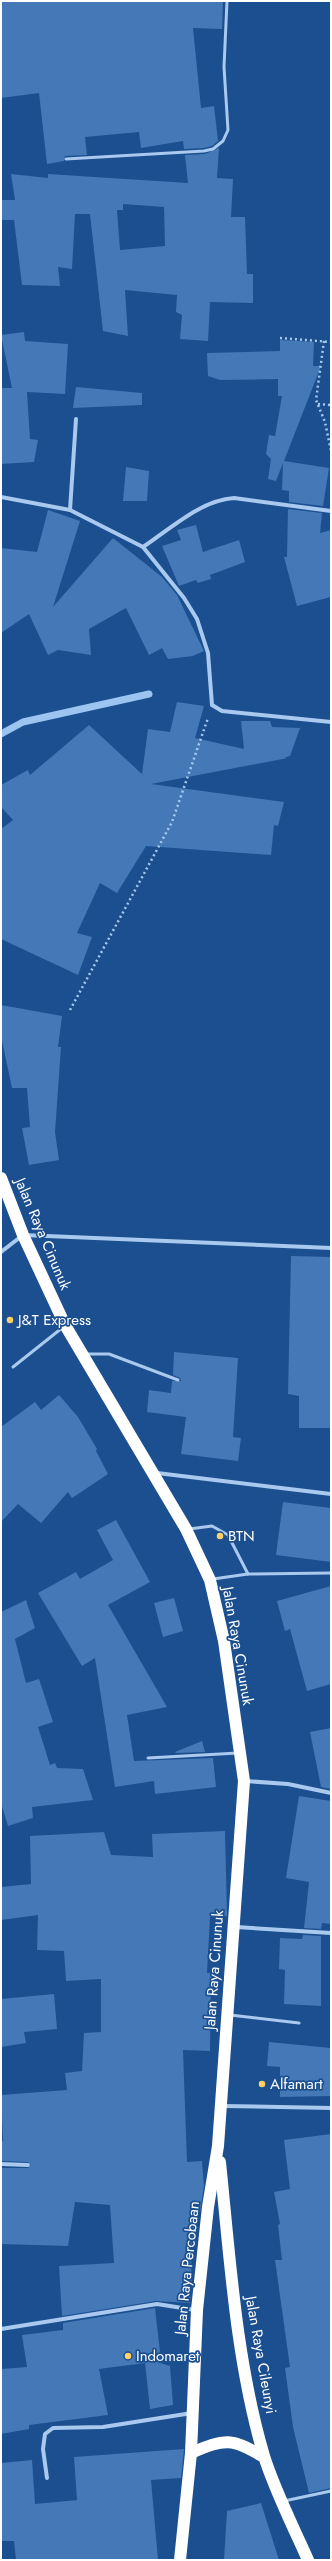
<svg xmlns="http://www.w3.org/2000/svg" width="332" height="2561" font-family="Jost,sans-serif">
	<rect width="100%" height="100%" fill="#1b4f8f"/>
	<g fill="none" stroke-linecap="round" stroke-linejoin="round">
		<path stroke="#9cc4f0" stroke-width="7" d="M1,734L23,722L149,694"/>
	</g>
	<g fill="#4478b7" fill-rule="evenodd">
		<path d="M1,1H223L222,29L193,28L201,108L214,106L218,141L212,146L204,148L184,149L183,141L141,148L139,132L85,137L87,155L65,156L64,161L47,164L39,93L1,98Z"/>
		<path d="M219,148L217,178L233,179L231,217H245L247,274H253V303L210,302L208,341L180,339L182,315L176,312L177,295L125,290L128,336L103,331L90,214H75L72,269L58,267L60,286L22,285L14,220H1V200H15L11,174L48,178V174L188,183L185,155L205,154ZM123,204L164,207L165,246L120,250L117,210H123Z"/>
		<path d="M24,332L25,341L68,344L65,394L27,392L30,439L38,440L34,462L1,464V388H12L1,335Z"/>
		<path d="M280,340L314,342L313,366H321L284,461L329,468L323,506L289,502V491L282,490L283,463L276,481L268,479L271,459L266,454L269,435L275,436L282,396H278V379L220,380L208,376L207,353L280,351Z"/>
		<path d="M76,387L142,393V405L73,408Z"/>
		<path d="M126,467L149,471L147,501H123Z"/>
		<path d="M288,509L322,513L320,533L331,530V597L297,606L284,557H287Z"/>
		<path d="M48,510L80,521L53,607L113,538L162,577L177,595L204,651L193,656L168,659L162,648L149,655L126,608L89,629L91,655L58,650L48,655L29,614L1,633V548L37,552Z"/>
		<path d="M196,525L203,552L239,540L245,562L210,575L211,579L198,583L196,580L179,586L162,546L181,540L177,530Z"/>
		<path d="M177,702L204,706L195,738L244,749L241,721H270L272,727L300,728L290,756L284,758H288L151,784L284,802L278,826L274,825L271,855L146,846L117,893L100,883L77,933L92,937L78,975L1,939V829L13,820L1,807V785L28,770L30,775L89,725L142,774L148,729L170,732Z"/>
		<path d="M1,1005L62,1016L58,1047H61L55,1132L59,1160L29,1165L22,1128L30,1127L27,1088H12L1,1036Z"/>
		<path d="M291,1256L331,1257V1428H299V1396L288,1394Z"/>
		<path d="M174,1352L238,1358L233,1437L241,1438L238,1461L181,1454L186,1417L147,1412L149,1390L171,1393L172,1381H181L180,1378L173,1375Z"/>
		<path d="M59,1395L78,1417L97,1449L96,1451L108,1474L72,1498L68,1492L41,1523L18,1504L1,1522V1427L35,1402L41,1410Z"/>
		<path d="M283,1502L331,1508V1562L276,1555Z"/>
		<path d="M116,1520L150,1582L108,1605L167,1707L127,1715L134,1761L213,1758L216,1787L155,1794L154,1781L115,1787L95,1658L82,1666L38,1593L76,1572L80,1579L113,1560L97,1530Z"/>
		<path d="M331,1586V1684L307,1691L290,1629L285,1631L277,1601Z"/>
		<path d="M174,1598L183,1631L163,1637L154,1603Z"/>
		<path d="M26,1600L35,1628L15,1639L26,1683L39,1679L53,1722L38,1727L50,1765L55,1763L57,1768L83,1769L93,1800L32,1807L33,1818L8,1826L1,1803V1612Z"/>
		<path d="M331,1728V1789L321,1787L310,1732Z"/>
		<path d="M202,1741L205,1752L176,1753L175,1752Z"/>
		<path d="M299,1796L331,1801V1924L322,1923L321,1929L304,1928L309,1882L286,1878Z"/>
		<path d="M225,1831L227,1916L210,1917L207,1973H211L210,2051L183,2050L187,2162L202,2161L204,2186L200,2212H197L196,2245H190L192,2282L190,2303L156,2301L62,2316L59,2266L114,2263L110,2205L75,2202L68,2246L1,2244V2168H28L31,2165L28,2162L1,2161V2141H3L1,2095L67,2090L65,2073L82,2071L84,2033L101,2032V1979L66,1981L64,1951L37,1950L38,1915L1,1920V1887L31,1884L30,1836L104,1832L111,1855L153,1857L152,1834Z"/>
		<path d="M303,1935L321,1936V2006L284,2004L285,1970L279,1969L280,1938L302,1939Z"/>
		<path d="M54,1994L57,2029L24,2032L26,2043L1,2047V1999Z"/>
		<path d="M269,2042L331,2048L330,2096L280,2097V2067L267,2066Z"/>
		<path d="M331,2134V2488L309,2493L293,2427L285,2368L290,2367L275,2260H282L278,2225L280,2224L274,2192L290,2189L284,2140Z"/>
		<path d="M155,2308L161,2361H154L170,2366L173,2405L150,2409L145,2363L99,2369L108,2415L29,2425V2429L1,2434V2369L27,2367L22,2335L63,2330V2323Z"/>
		<path d="M184,2449L181,2478L151,2480L158,2560H16L14,2541H1V2463L32,2460L35,2504L77,2500L74,2457Z"/>
		<path d="M261,2503L279,2560H224L227,2511Z"/>
	</g>
	<g fill="none" stroke-linecap="round" stroke-linejoin="round">
		<g stroke="#a9c9ee" stroke-width="2.5" stroke-dasharray="2 3" stroke-linecap="butt">
			<path d="M280,338L331,342"/>
			<path d="M324,341L316,400L325,422L331,451"/>
			<path d="M318,404L331,405"/>
			<path d="M70,1010L172,822L208,718"/>
		</g>
		<g stroke="#a9c9ee" stroke-width="3">
			<path d="M66,159L204,151L213,149L223,141L228,130L224,67L227,1"/>
			<path d="M86,1354H109L178,1380"/>
			<path d="M13,1367L62,1328"/>
			<path d="M189,1529L212,1526L228,1535L248,1574"/>
			<path d="M213,1579L248,1574L331,1573"/>
			<path d="M148,1758L238,1753"/>
			<path d="M230,2015L299,2023"/>
			<path d="M284,2501L331,2491"/>
		</g>
		<g stroke="#a9c9ee" stroke-width="4">
			<path d="M1,497L70,510L143,547L184,598L197,619L208,653L212,705L222,711L331,722"/>
			<path d="M70,510L76,419"/>
			<path d="M143,547C170,529 201,500 234,498L331,511"/>
			<path d="M1,1252L23,1235L331,1248"/>
			<path d="M157,1473L331,1494"/>
			<path d="M245,1781L288,1784L331,1793"/>
			<path d="M236,1927L331,1933"/>
			<path d="M222,2106L331,2108"/>
			<path d="M1,2164L28,2165"/>
			<path d="M1,2329L157,2304L195,2310"/>
			<path d="M47,2478L43,2449L45,2434L53,2428L103,2427L192,2413"/>
		</g>
		<g stroke="#fff" stroke-width="12">
			<path d="M1,1178L23,1235L65,1325L186,1529L210,1580L224,1641L244,1781L218,2146L208,2207L197,2310L191,2453L180,2560"/>
			<path d="M220,2162C230,2259 236,2361 264,2456C275,2491 293,2526 308,2560"/>
			<path d="M191,2453C226,2438 231,2438 264,2457"/>
		</g>
	</g>
	<g fill="#ffd166" stroke="#1b4f8f" stroke-width="1.5">
		<circle cx="10" cy="1320" r="4"/>
		<circle cx="220" cy="1536" r="4"/>
		<circle cx="262" cy="2084" r="4"/>
		<circle cx="128" cy="2356" r="4"/>
	</g>
	<g text-anchor="middle" dominant-baseline="central" stroke-width="3.5" stroke-linejoin="round" paint-order="stroke">
		<g font-size="15" fill="#fff" stroke="#1b4f8f">
			<text transform="translate(43 1234) rotate(67)">Jalan Raya Cinunuk</text>
			<text transform="translate(238 1646) rotate(80)">Jalan Raya Cinunuk</text>
			<text transform="translate(214 1970) rotate(-86)">Jalan Raya Cinunuk</text>
			<text transform="translate(187 2268) rotate(-84)">Jalan Raya Percobaan</text>
			<text transform="translate(261 2355) rotate(80)">Jalan Raya Cileunyi</text>
		</g>
		<g font-size="15" fill="#fff" stroke="#1b4f8f" text-anchor="start">
			<text x="18" y="1320">J&amp;T Express</text>
			<text x="228" y="1536">BTN</text>
			<text x="270" y="2084">Alfamart</text>
			<text x="136" y="2356">Indomaret</text>
		</g>
	</g>
	<rect width="332" height="2561" fill="none" stroke="#ffffff" stroke-width="4"/>
</svg>
